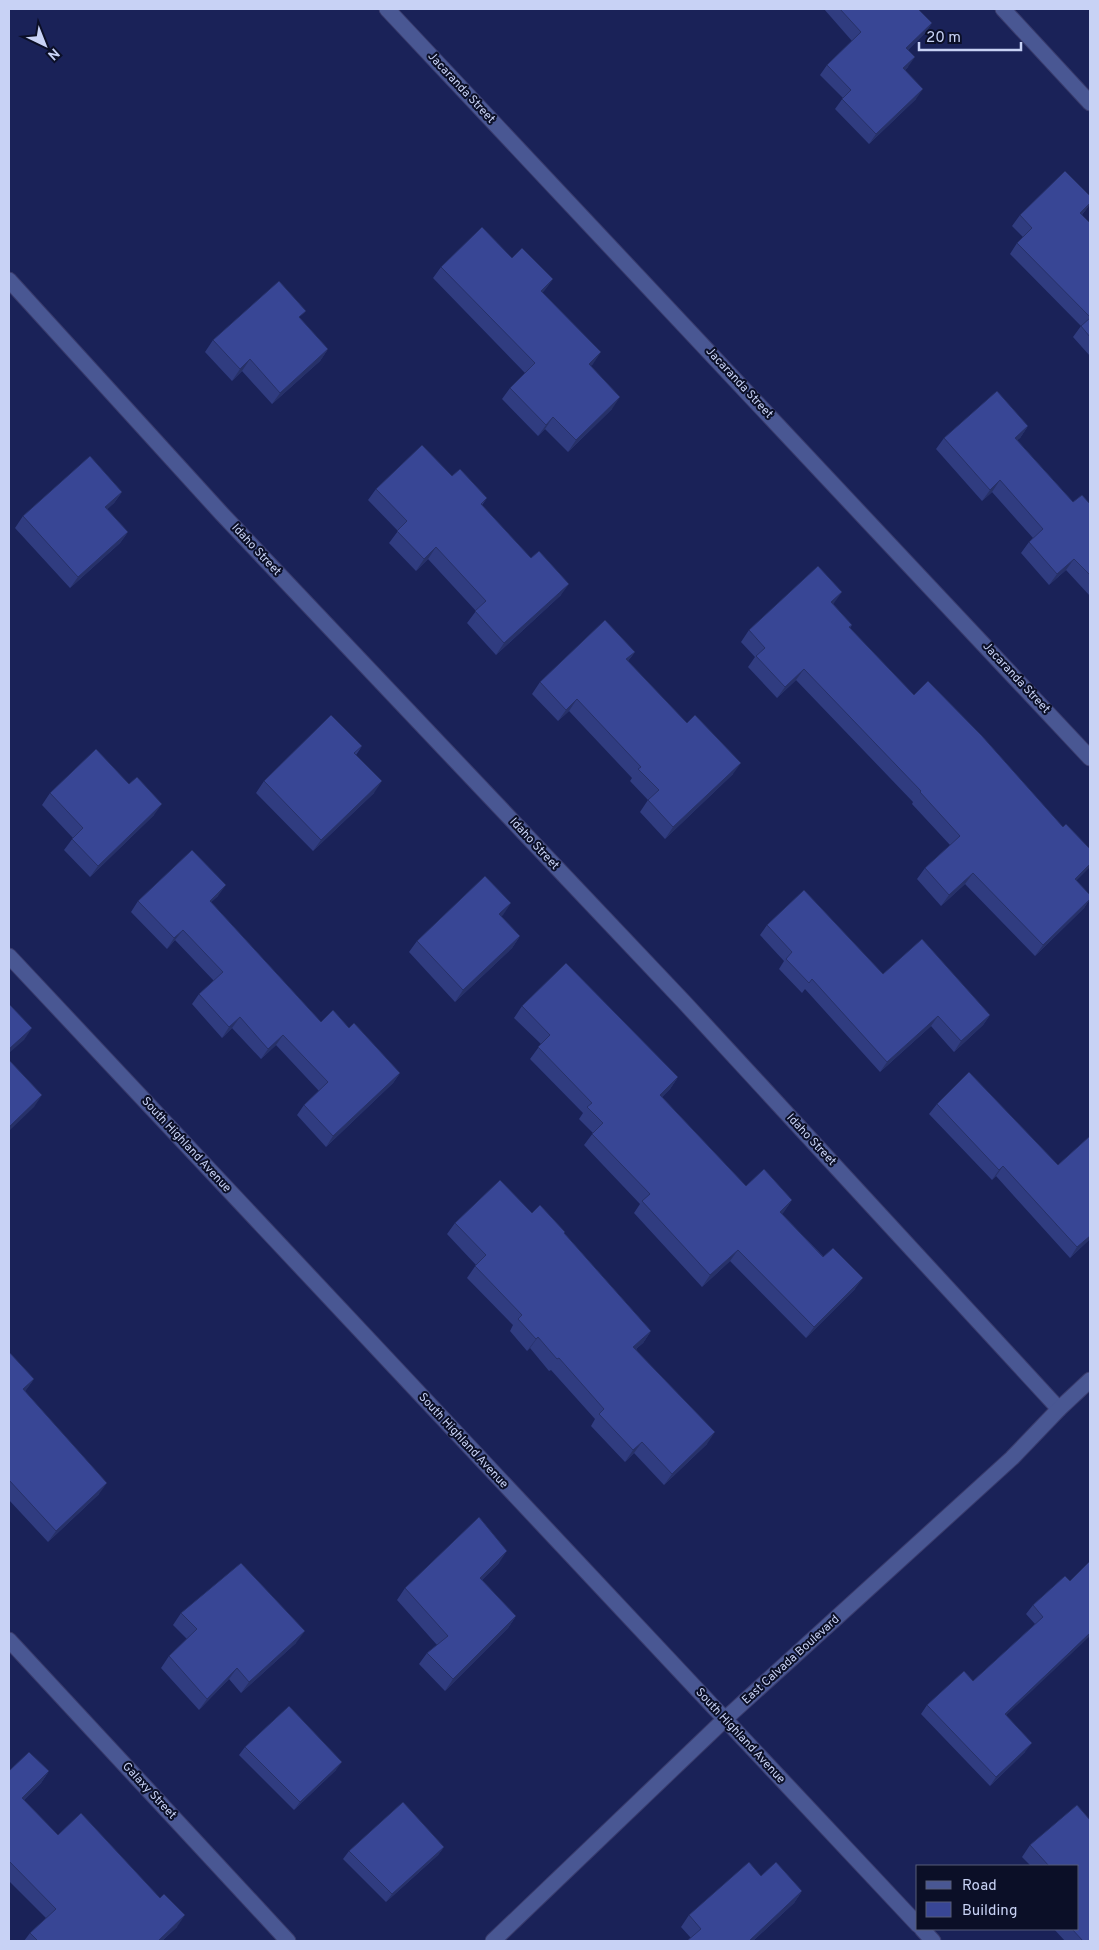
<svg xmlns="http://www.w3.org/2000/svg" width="1099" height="1950" font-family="Overpass,sans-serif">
	<rect width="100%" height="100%" fill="#1a2258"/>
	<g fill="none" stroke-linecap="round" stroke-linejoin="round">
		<defs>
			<g id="minor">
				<path d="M387,9L1090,758"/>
				<path d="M1003,9L1090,103"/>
				<path d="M9,280L222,514L684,1002L1059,1409"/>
				<path d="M9,956L918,1925"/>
				<path d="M9,1640L288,1941"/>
				<path d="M922,1929L933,1941"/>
			</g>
			<path id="secondary" d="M493,1941L724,1720L1012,1458L1059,1409L1090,1380"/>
		</defs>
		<use href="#minor" stroke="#393b6c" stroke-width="17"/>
		<use href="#secondary" stroke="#393b6c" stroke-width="17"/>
		<use href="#minor" stroke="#495793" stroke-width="15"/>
		<use href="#secondary" stroke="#495793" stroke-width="15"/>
	</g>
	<g fill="#303c80">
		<path d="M824,9H918L932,23L925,33L908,50V67L905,70L916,99L869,144L835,109L843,98L820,75L827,65L852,41Z"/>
		<path d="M1090,196V204L1082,215L1090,223V356L1073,337L1081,326L1010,254L1017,243L1023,237L1012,226L1020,215Z"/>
		<path d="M512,258L553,279L542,293L593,364L590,366L612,409L568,452L545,429L538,436L502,399L510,388L525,373L433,278L441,267Z"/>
		<path d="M300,319L328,349L320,361L272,404L242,371L232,381L205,352L213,340Z"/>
		<path d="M1028,426L1020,438L1017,440L1073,502L1090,504V596L1066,570L1049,585L1021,553L1029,542L1033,538L992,492L982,501L936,449L944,438Z"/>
		<path d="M452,476L487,498L482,505L561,595L496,655L467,623L476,611L428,559L416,571L389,543L398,531L368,500L376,489Z"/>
		<path d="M122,492L114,503L107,509L128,532L120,543L70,588L15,528L23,516Z"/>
		<path d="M834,603L833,604L852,625L850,628L1076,881L1090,895V899L1084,908L1035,956L965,884L941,906L917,879L925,868L950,845L912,804L913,802L796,680L777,698L748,667L755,657L741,642L749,630Z"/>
		<path d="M635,652L628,661L733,774L665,839L640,812L648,800L630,781L632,778L569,711L558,721L532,694L540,682Z"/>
		<path d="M362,746L356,755L374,793L313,851L256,793L264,781Z"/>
		<path d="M50,793L154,815L90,877L64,850L73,838L42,805Z"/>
		<path d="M218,896L211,902L321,1022L349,1028L400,1073L393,1083L326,1147L297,1115L304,1105L319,1091L276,1045L261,1059L232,1028L222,1038L192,1004L199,994L214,981L175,940L167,949L131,912L138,901Z"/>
		<path d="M503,915L501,916L520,936L512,948L455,1002L409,952L417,941Z"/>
		<path d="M767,925L883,974L990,1015L983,1025L954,1052L931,1026L880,1072L805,989L802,993L779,969L784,961L760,935Z"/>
		<path d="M522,1006L678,1077L670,1089L662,1097L746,1186L792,1200L782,1214L855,1289L806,1338L730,1261L702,1287L634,1213L640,1204L584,1145L593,1133L579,1119L583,1113L530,1059L541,1044L514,1018Z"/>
		<path d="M937,1104L1058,1165L1090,1136V1239L1070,1258L996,1176L992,1180L929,1114Z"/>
		<path d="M532,1213L564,1233L651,1331L643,1343L636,1349L707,1444L664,1485L634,1453L625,1462L591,1426L595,1419L551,1370L549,1371L530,1348L527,1351L510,1331L513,1325L467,1278L476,1265L447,1234L455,1223Z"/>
		<path d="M9,1352L34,1379L25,1391L99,1494L48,1542L9,1500Z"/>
		<path d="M499,1563L482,1580L516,1616L508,1628L445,1691L419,1664L427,1653L437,1645L397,1600L405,1588Z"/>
		<path d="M1065,1576L1006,1716L1025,1752L990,1786L921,1714L927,1705L973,1681L1035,1624L1026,1614L1033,1605Z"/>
		<path d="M181,1613L296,1643L241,1693L229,1679L199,1710L161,1668L169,1656L187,1639L173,1625Z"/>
		<path d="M245,1747L336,1770L294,1810L239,1755Z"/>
		<path d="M9,1771H49L41,1783L24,1800L58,1835L177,1927L162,1941H24L30,1933L46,1918L9,1881Z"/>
		<path d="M1090,1820V1941H1065L1054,1929H1078V1866H1031L1022,1857L1030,1845Z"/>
		<path d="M444,1847L438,1855L386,1902L343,1859L349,1851Z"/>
		<path d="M761,1876L802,1891L794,1903L753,1941H687L691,1938L681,1927L689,1915Z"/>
	</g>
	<g fill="#273168">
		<path d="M932,23L925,33L899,58L906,48Z"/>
		<path d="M915,57L908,67L896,78L903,68Z"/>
		<path d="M923,89L916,99L869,144L876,134Z"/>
		<path d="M1090,203V204L1086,210L1073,224L1080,213Z"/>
		<path d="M553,279L545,290L533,302L541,291Z"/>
		<path d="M328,349L320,361L272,404L280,393Z"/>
		<path d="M601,352L593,364L581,376L589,364Z"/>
		<path d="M250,359L242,371L232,381L240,369Z"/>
		<path d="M620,397L612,409L568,452L576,440Z"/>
		<path d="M553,417L545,429L538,436L546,425Z"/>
		<path d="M1028,426L1020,438L1007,449L1015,438Z"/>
		<path d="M1000,480L992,492L982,501L990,490Z"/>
		<path d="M122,492L114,503L97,519L105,507Z"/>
		<path d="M128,532L120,543L70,588L78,577Z"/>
		<path d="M436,547L428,559L416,571L424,559Z"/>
		<path d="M1074,559L1066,570L1049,585L1057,574Z"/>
		<path d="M569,584L561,595L496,655L504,643Z"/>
		<path d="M842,592L834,603L823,613L831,602Z"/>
		<path d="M635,652L626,663V659Z"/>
		<path d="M804,669L796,680L777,698L785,687Z"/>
		<path d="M577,699L569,711L558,721L566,710Z"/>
		<path d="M741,763L733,774L665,839L673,827Z"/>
		<path d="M382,781L374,793L313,851L321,840Z"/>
		<path d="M162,804L154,815L90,877L98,866Z"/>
		<path d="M1090,864V867L1067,890L1075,879Z"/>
		<path d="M973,873L965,884L941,906L949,895Z"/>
		<path d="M226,885L218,896L202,911L210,901Z"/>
		<path d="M1090,899L1084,908L1035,956L1043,945Z"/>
		<path d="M511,903L503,915L491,925L499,914Z"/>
		<path d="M183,930L175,940L167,949L174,938Z"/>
		<path d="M520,936L512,948L455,1002L463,990Z"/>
		<path d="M990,1015L983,1025L954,1052L961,1041Z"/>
		<path d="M938,1016L931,1026L880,1072L887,1062Z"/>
		<path d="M240,1017L232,1028L222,1038L229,1027Z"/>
		<path d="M32,1028L24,1040L9,1053V1049Z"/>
		<path d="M283,1035L276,1045L261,1059L268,1049Z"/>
		<path d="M400,1073L393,1083L326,1147L333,1136Z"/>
		<path d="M678,1077L670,1089L652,1107L660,1095Z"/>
		<path d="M42,1095L34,1107L9,1131V1127Z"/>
		<path d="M1003,1166L996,1176L992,1180L999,1170Z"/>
		<path d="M792,1200L784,1212L772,1223L780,1212Z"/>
		<path d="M1090,1236V1239L1070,1258L1077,1247Z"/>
		<path d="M738,1250L730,1261L702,1287L710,1275Z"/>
		<path d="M863,1278L855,1289L806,1338L814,1327Z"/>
		<path d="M651,1331L643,1343L625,1358L633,1347Z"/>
		<path d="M538,1337L530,1348L527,1351L536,1339Z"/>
		<path d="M34,1379L26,1390L15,1401L23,1389Z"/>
		<path d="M715,1432L707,1444L664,1485L672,1474Z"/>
		<path d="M642,1442L634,1453L625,1462L633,1450Z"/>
		<path d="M107,1483L99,1494L48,1542L56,1531Z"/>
		<path d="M507,1551L499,1563L472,1590L480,1578Z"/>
		<path d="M516,1616L508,1628L445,1691L453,1679Z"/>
		<path d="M305,1631L296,1643L241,1693L249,1682Z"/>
		<path d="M1090,1633V1636L998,1723L1005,1714Z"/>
		<path d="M237,1668L229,1679L199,1710L207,1699Z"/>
		<path d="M1032,1743L1025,1752L990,1786L996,1777Z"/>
		<path d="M342,1762L336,1770L294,1810L300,1802Z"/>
		<path d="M49,1771L41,1783L14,1809L22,1798Z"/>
		<path d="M444,1847L438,1855L386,1902L392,1894Z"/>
		<path d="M802,1891L794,1903L753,1941H749Z"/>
		<path d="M185,1915L177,1927L162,1941H158Z"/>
	</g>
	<g fill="#384695" stroke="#273168">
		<path d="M840,9H918L932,23L906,48L915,57L903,68L923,89L876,134L842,99L851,90L827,65L861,32Z"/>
		<path d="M1065,171L1090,196V203L1080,213L1090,223V317L1017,243L1032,228L1020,215Z"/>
		<path d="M482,227L512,258L522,248L553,279L541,291L601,352L589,364L620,397L576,440L553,417L546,425L510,388L535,363L441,267Z"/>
		<path d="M279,281L306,311L299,317L328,349L280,393L250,359L240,369L213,340Z"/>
		<path d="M1090,318V337L1081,326Z"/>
		<path d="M997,391L1028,426L1015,438L1073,502L1082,495L1090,504V575L1074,559L1057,574L1029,542L1043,529L1000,480L990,490L944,438Z"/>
		<path d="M422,445L452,476L460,469L487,498L481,504L531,558L539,551L569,584L504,643L475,611L486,601L436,547L424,559L397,531L407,521L376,489Z"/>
		<path d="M90,456L122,492L105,507L128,532L78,577L23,516Z"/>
		<path d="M818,566L842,592L831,602L852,625L849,627L914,695L928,681L982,736L1063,827L1066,824L1090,849V864L1075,879L1090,895V899L1043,945L973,873L949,895L925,868L960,836L920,792L921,791L804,669L785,687L756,656L765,648L749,630Z"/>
		<path d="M605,620L635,652L626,659L687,723L695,715L741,763L673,827L648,800L659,790L638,769L641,767L577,699L566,710L540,682Z"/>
		<path d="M331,715L362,746L354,753L382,781L321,840L264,781Z"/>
		<path d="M96,749L129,784L137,777L162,804L98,866L72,839L83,828L50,793Z"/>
		<path d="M192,850L226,885L210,901L321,1022L333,1010L349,1028L354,1023L400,1073L333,1136L304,1105L328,1082L283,1035L268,1049L240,1017L229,1027L199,994L223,972L183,930L174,938L138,901Z"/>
		<path d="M485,876L511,903L499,914L520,936L463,990L417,941Z"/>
		<path d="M804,890L883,974L922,939L990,1015L961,1041L938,1016L887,1062L812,979L809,983L786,959L792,952L767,925Z"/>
		<path d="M566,963L678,1077L660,1095L746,1186L764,1169L792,1200L780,1212L823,1257L833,1248L863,1278L814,1327L738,1250L710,1275L642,1201L650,1194L592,1134L603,1123L587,1107L592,1103L538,1047L550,1035L522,1006Z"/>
		<path d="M9,1004L32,1028L9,1049Z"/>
		<path d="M9,1060L42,1095L9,1127Z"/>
		<path d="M969,1072L1058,1165L1090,1136V1236L1077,1247L1003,1166L999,1170L937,1104Z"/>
		<path d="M500,1180L532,1213L540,1205L565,1232L564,1233L651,1331L633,1347L715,1432L672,1474L642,1442L633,1450L599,1414L604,1409L559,1358L557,1359L538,1337L536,1339L518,1319L522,1315L475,1266L486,1255L455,1223Z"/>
		<path d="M9,1352L34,1379L23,1389L107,1483L56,1531L9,1480Z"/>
		<path d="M479,1517L507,1551L480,1578L516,1616L453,1679L427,1653L448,1636L405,1588Z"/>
		<path d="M1090,1561V1633L1005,1714L1032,1743L996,1777L927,1705L964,1671L973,1681L1043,1617L1033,1605L1065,1576L1070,1581Z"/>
		<path d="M241,1563L305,1631L249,1682L237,1668L207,1699L169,1656L197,1629L181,1613Z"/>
		<path d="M289,1706L342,1762L300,1802L245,1747Z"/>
		<path d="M29,1752L49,1771L22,1798L58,1835L81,1813L160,1898L164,1894L185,1915L158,1941H38L30,1933L56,1909L9,1861V1771Z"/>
		<path d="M403,1802L444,1847L392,1894L349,1851Z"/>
		<path d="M1077,1805L1090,1820V1941H1083L1072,1929H1078V1866H1049L1030,1845Z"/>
		<path d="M749,1862L761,1876L776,1862L802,1891L749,1941H687L701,1929L689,1915Z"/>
	</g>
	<g text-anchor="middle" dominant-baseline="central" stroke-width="4" stroke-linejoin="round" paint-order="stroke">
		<g font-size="12" fill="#c8d2f5" stroke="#0b0f27">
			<text transform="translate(461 88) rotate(47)">Jacaranda Street</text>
			<text transform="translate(739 383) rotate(47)">Jacaranda Street</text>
			<text transform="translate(256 550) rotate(47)">Idaho Street</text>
			<text transform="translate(1016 678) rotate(47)">Jacaranda Street</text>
			<text transform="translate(534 844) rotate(47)">Idaho Street</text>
			<text transform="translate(811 1140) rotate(47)">Idaho Street</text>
			<text transform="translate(186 1145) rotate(47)">South Highland Avenue</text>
			<text transform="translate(463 1441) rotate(47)">South Highland Avenue</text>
			<text transform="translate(791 1660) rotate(-42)">East Calvada Boulevard</text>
			<text transform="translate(740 1736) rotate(47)">South Highland Avenue</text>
			<text transform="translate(149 1791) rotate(47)">Galaxy Street</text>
		</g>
	</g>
	<rect width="1099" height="1950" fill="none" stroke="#c8d2f5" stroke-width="20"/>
	<rect x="916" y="1865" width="162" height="65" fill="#0b0f27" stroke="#575d79"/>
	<rect x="926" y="1881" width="25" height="8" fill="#495793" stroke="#575d79"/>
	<text x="962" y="1890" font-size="15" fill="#c8d2f5">Road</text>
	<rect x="926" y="1902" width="25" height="15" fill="#384695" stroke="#575d79"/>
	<text x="962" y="1915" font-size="15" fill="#c8d2f5">Building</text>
	<g transform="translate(45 45) rotate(137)" stroke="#0b0f27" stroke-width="4" paint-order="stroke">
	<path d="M0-4L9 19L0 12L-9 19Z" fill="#c8d2f5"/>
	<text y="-8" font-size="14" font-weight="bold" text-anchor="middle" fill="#c8d2f5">N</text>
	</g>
	<path d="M919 42v8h102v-8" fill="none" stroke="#c8d2f5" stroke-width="2.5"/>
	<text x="926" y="42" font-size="15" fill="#c8d2f5" stroke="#0b0f27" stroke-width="4" paint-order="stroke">20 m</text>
</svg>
